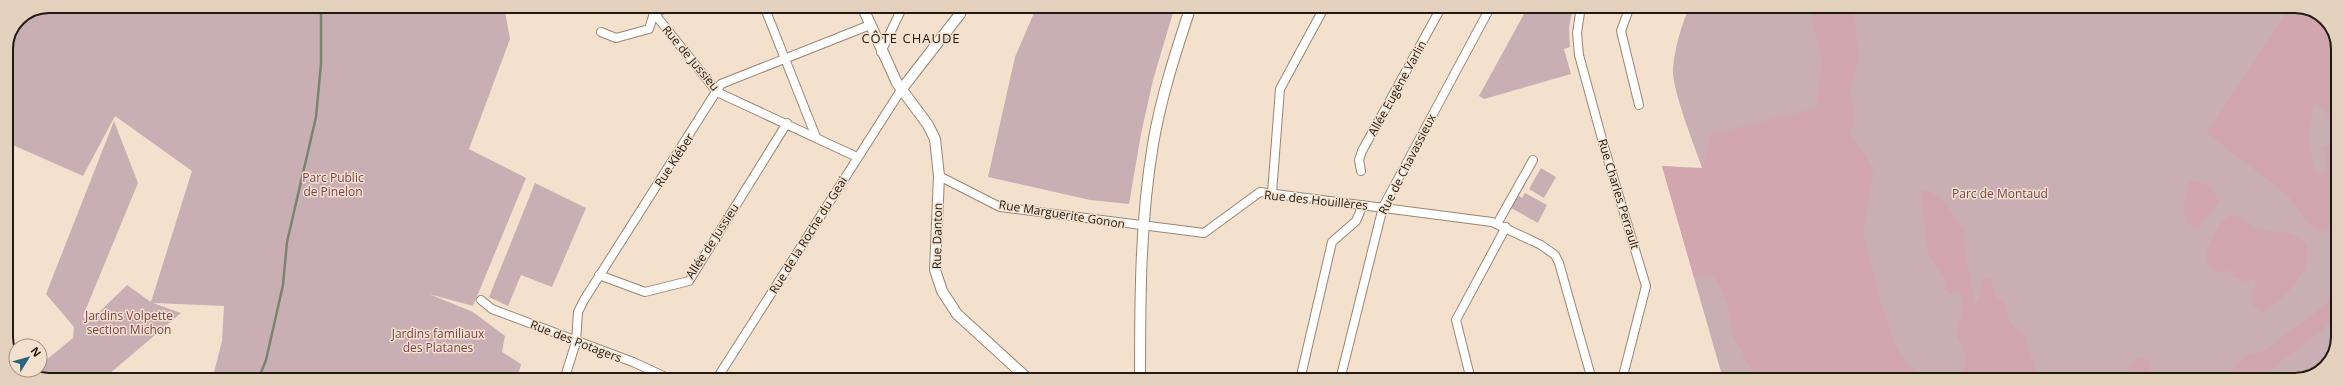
<svg xmlns="http://www.w3.org/2000/svg" width="2344" height="386" font-family="'Open Sans',sans-serif">
	<rect width="100%" height="100%" fill="#f4e1cd"/>
	<g fill="#c9afb4">
		<path d="M49,6H504L510,39L469,149L526,178L473,306L429,294L473,312L505,336L502,352L521,364L517,380H212L222,341L224,306L153,303L181,313L102,380H43L30,373L33,370H40V365L73,338L74,327L46,294L114,121L138,183L83,316L88,323L127,285L151,302L192,171L115,116L83,176L6,142V49L18,19Z"/>
		<path d="M1037,6H1175L1153,80L1141,134L1129,204L1090,200L988,177L1015,57Z"/>
		<path d="M1520,6H1573L1569,28L1570,47L1564,49L1571,74L1484,99L1479,96L1524,14Z"/>
		<path d="M1690,6H2301L2326,19L2338,44V343L2323,369L2295,380H1721L1723,379L1662,166L1702,168C1695,147 1671,88 1673,68C1675,48 1681,25 1690,6Z"/>
		<path d="M1541,168L1556,177L1544,198L1529,189Z"/>
		<path d="M535,183L586,208L552,287L521,275L508,306L489,297Z"/>
		<path d="M1525,193L1547,205L1538,223L1511,208L1518,195L1522,198Z"/>
	</g>
	<g fill="#d1a6af">
		<path d="M1804,6H1848L1855,18L1858,59L1850,89L1855,123L1849,134L1862,150L1873,170L1863,233L1882,306L1897,349L1910,366L1925,380H1757L1733,336L1727,302L1714,275L1694,277L1662,166L1702,169L1712,134L1816,108L1822,58L1811,13Z"/>
		<path d="M2291,6H2301L2326,19L2338,44V128L2333,127L2324,109L2314,102C2309,126 2307,151 2317,175L2326,172L2327,159L2323,147L2338,141V235L2329,230L2322,232L2312,227L2287,195L2207,133Z"/>
		<path d="M2190,181C2205,181 2213,189 2219,201L2199,228L2189,225C2179,207 2186,199 2190,181Z"/>
		<path d="M1922,190C1941,191 1954,217 1965,231L1963,244L1975,304L1979,300L1983,278L1991,279L1994,295L2003,302L2012,326L2023,333L2039,380H1940L1957,378C1970,362 1967,353 1957,336L1962,309L1960,291L1949,293L1944,289L1946,279L1929,256L1921,198Z"/>
		<path d="M2233,214L2253,227L2273,232L2292,233L2307,245C2307,250 2308,256 2307,261C2302,281 2279,303 2262,313L2253,306L2252,293L2257,282L2251,279L2247,282L2234,277L2227,270L2219,273C2200,261 2206,249 2215,233C2220,224 2222,218 2233,214Z"/>
		<path d="M2338,287V314L2323,330L2286,357L2260,380H2222L2248,354L2267,350L2288,332L2323,307Z"/>
		<path d="M2135,357L2151,362L2146,380H2123Z"/>
	</g>
	<g fill="none" stroke-linecap="round" stroke-linejoin="round">
		<path stroke="#7a856b" stroke-width="2.5" d="M258,380L266,360L283,285L287,242L316,117L321,64V15L324,6"/>
		<defs>
			<g id="minor">
				<path d="M764,6L816,137"/>
				<path d="M1581,6L1577,33L1579,55L1605,150L1646,286L1622,380"/>
				<path d="M1630,6L1621,31L1639,105"/>
				<path d="M654,13L717,92L857,157"/>
				<path d="M654,13L671,6"/>
				<path d="M601,32L616,38L649,29L654,13"/>
				<path d="M881,52L903,6"/>
				<path d="M1361,171L1359,160L1362,151L1442,6"/>
				<path d="M939,176L1000,207L1204,233L1260,192L1492,222L1541,245L1555,255L1559,263L1592,380"/>
				<path d="M1272,193L1280,89L1325,6"/>
				<path d="M1497,224L1533,160"/>
				<path d="M599,275L645,292L689,281L787,123"/>
				<path d="M481,300L492,309L633,362L672,380"/>
				<path d="M564,380L576,342L578,312L584,300L721,84L870,25"/>
				<path d="M716,380L901,90"/>
				<path d="M1300,380L1332,242L1356,221L1363,205"/>
				<path d="M1340,380L1383,207L1491,6"/>
				<path d="M1471,380L1456,320L1506,227"/>
			</g>
			<g id="tertiary">
				<path d="M862,6L897,83L928,125L935,139L939,176L935,270L942,291L957,314L1029,380"/>
				<path d="M901,90L960,14L963,6"/>
				<path d="M1140,380C1140,301 1140,222 1153,144C1161,97 1176,51 1191,6"/>
			</g>
		</defs>
		<use href="#minor" stroke="#988674" stroke-width="10"/>
		<use href="#tertiary" stroke="#988674" stroke-width="12"/>
		<use href="#minor" stroke="#fff" stroke-width="8"/>
		<use href="#tertiary" stroke="#fff" stroke-width="10"/>
	</g>
	<g text-anchor="middle" dominant-baseline="central" stroke-width="3" stroke-linejoin="round" paint-order="stroke">
		<g font-size="12" fill="#211a13" stroke="#f4e1cd">
			<text transform="translate(691 58) rotate(50)">Rue de Jussieu</text>
			<text transform="translate(1397 88) rotate(-61)">Allée Eugène Varlin</text>
			<text transform="translate(674 160) rotate(-57)">Rue Kléber</text>
			<text transform="translate(1407 164) rotate(-63)">Rue de Chavassieux</text>
			<text transform="translate(1619 194) rotate(73)">Rue Charles Perrault</text>
			<text transform="translate(1316 200) rotate(6)">Rue des Houillères</text>
			<text transform="translate(1062 214) rotate(9)">Rue Marguerite Gonon</text>
			<text transform="translate(808 235) rotate(-58)">Rue de la Roche du Geai</text>
			<text transform="translate(937 236) rotate(-89)">Rue Danton</text>
			<text transform="translate(712 241) rotate(-57)">Allée de Jussieu</text>
			<text transform="translate(576 341) rotate(21)">Rue des Potagers</text>
		</g>
		<g font-size="12" fill="#7b4151" stroke="#f4e1cd">
			<text x="333" y="177">Parc Public<tspan x="333" dy="14">de Pinelon</tspan></text>
			<text x="2000" y="193">Parc de Montaud</text>
			<text x="129" y="315">Jardins Volpette<tspan x="129" dy="14">section Michon</tspan></text>
			<text x="438" y="333">Jardins familiaux<tspan x="438" dy="14">des Platanes</tspan></text>
		</g>
		<g font-size="13" letter-spacing="1" fill="#211a13" stroke="#f4e1cd">
			<text x="911" y="38">CÔTE CHAUDE</text>
		</g>
	</g>
	<path d="M0 0H2344V386H0ZM49 13H2295A36 36 0 0 1 2331 49V337A36 36 0 0 1 2295 373H49A36 36 0 0 1 13 337V49A36 36 0 0 1 49 13Z" fill="#e3d1be" fill-rule="evenodd"/>
	<path fill="none" stroke="#211a13" stroke-width="2" d="M49 13H2295A36 36 0 0 1 2331 49V337A36 36 0 0 1 2295 373H49A36 36 0 0 1 13 337V49A36 36 0 0 1 49 13Z"/>
	<g transform="translate(28 358) rotate(53)"><circle r="19" fill="#f4e1cd" stroke="#a09183"/>
	<path d="M0-3L7 15L0 10L-7 15Z" fill="#2a657e"/>
	<text y="-6" font-size="11" font-weight="bold" text-anchor="middle" fill="#211a13">N</text>
	</g>
</svg>
